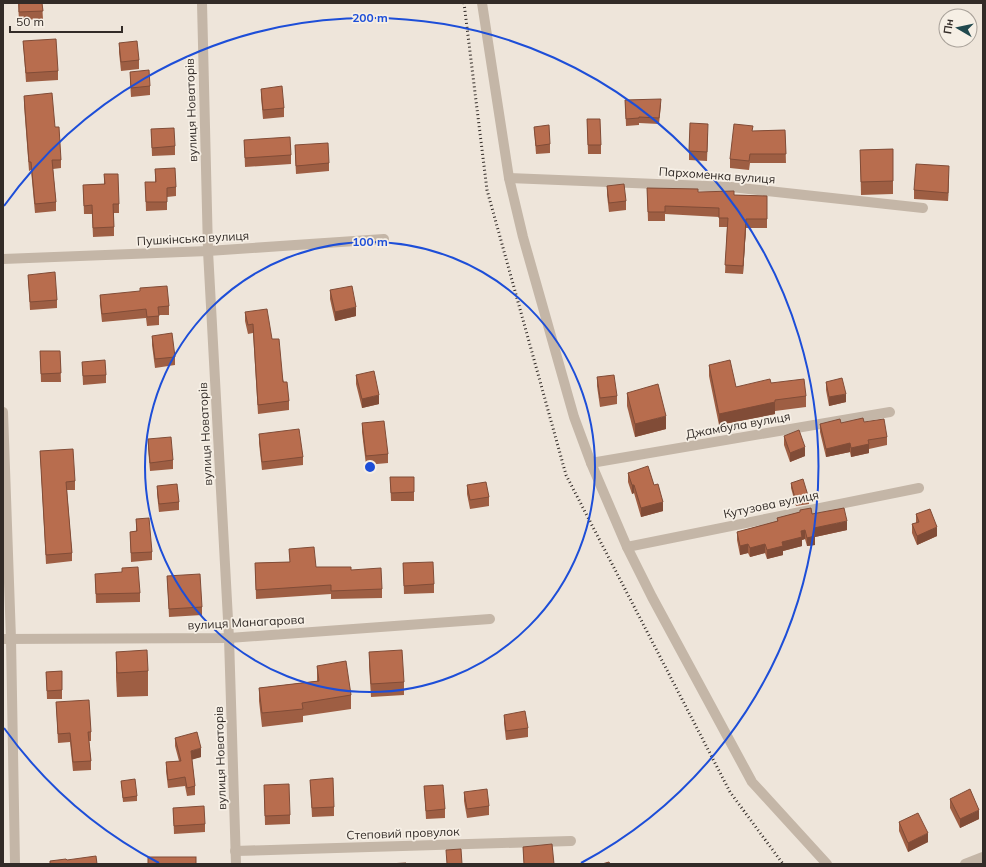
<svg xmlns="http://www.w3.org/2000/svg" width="986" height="867" font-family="Mulish,sans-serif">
	<rect width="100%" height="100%" fill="#eee5da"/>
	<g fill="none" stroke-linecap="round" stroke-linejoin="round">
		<g stroke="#c4b6a7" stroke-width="10">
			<path d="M202,3L208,251L229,638L236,864"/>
			<path d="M482,3L509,178L523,237L574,417L591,463L627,547L652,597L752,782L827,864"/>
			<path d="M509,178L731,187L923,208"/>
			<path d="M3,259L208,251L384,239"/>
			<path d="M3,412L11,639L15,864"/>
			<path d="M591,463L890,412"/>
			<path d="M627,547L919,488"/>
			<path d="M3,639L229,638L490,619"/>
			<path d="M235,851L571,841"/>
			<path d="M965,864L983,857"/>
		</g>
		<path stroke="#322b27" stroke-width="3" stroke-dasharray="1 3" stroke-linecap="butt" d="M464,3L487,190L566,475L730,792L783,864"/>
	</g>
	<g fill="#9e5e43">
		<path d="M18,3H42L43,19L19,20Z"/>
		<path d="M23,41L58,71V80L26,82Z"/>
		<path d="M119,43L139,60V69L121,71L119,52Z"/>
		<path d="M130,72L150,86V95L131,97L130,81Z"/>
		<path d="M261,89L284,108V117L263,119L261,97Z"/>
		<path d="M24,96L55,127L61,160V168L53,169L56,202V211L35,213L31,170L29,171L24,105Z"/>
		<path d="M625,100L661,105L659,124L639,123V125L626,126Z"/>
		<path d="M587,119L601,145V154H588Z"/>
		<path d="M534,127L550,144V153L536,154Z"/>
		<path d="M151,129L175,146V155L152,156Z"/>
		<path d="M785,130L786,163H750L749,170L730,168V159L753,131Z"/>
		<path d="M708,133L707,161L689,160V151Z"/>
		<path d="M244,140L291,155V164L245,167Z"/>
		<path d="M295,145L329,163V171L296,174L295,154Z"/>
		<path d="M893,149V194L861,195L860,150Z"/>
		<path d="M155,169L176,187V196L167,197V210L146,211L145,182H155Z"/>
		<path d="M104,174L119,204V213H114V236L93,237L92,214H84L83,185L104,184Z"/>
		<path d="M949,175L948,201L914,199V190Z"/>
		<path d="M607,186L626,201V210L609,212L607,195Z"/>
		<path d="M647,188L698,192L734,195L767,196V228H746L743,274L725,273L727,227H719V217L665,214V221H648Z"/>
		<path d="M28,275L57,300V308L30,310Z"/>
		<path d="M330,290L356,316L335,321L330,299Z"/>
		<path d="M100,295L169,306V315H159V325L147,326L146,318L102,322L100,304Z"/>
		<path d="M245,312L272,339L289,401V410L258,414L253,333L248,334L245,321Z"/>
		<path d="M152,336L175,357V365L155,368L152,345Z"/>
		<path d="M40,351H60L61,382H41Z"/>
		<path d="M82,362L106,375V383L83,385Z"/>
		<path d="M709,365L736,387L771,383L806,396V407L775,411V414L719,425L709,376Z"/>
		<path d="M356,375L379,404L362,408L356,384Z"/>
		<path d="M597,377L617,396V404L600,407L597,386Z"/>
		<path d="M826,382L846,402L829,406L826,390Z"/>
		<path d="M627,393L666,429L635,437L627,406Z"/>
		<path d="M864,422L887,437V445L869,449V453L851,457L850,452L826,457L820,432V424Z"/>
		<path d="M362,423L388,454V463L366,465L362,432Z"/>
		<path d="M259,434L303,457V465L262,470L259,443Z"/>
		<path d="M784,436L805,456L790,462L784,445Z"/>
		<path d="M148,439L173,460V469L150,471L148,448Z"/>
		<path d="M40,451L75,481V490H67L72,553V561L46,564Z"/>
		<path d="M628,473L654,485L663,511L641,517L634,493L632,494L628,482Z"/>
		<path d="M390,477H414V501H391Z"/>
		<path d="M791,483L809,499V504L796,506L791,488Z"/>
		<path d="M467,485L489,497V506L470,509L467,494Z"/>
		<path d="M157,486L179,502V510L159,512L157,494Z"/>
		<path d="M800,510L812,514L847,530L815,537V545L807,546L805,539L802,540V546L783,551V555L767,559L765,553L750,557L748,553L740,555L737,540V532L777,521V518L800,512Z"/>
		<path d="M916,514L937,536L917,545L912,533V524L916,523Z"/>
		<path d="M136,519L152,552V560L131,562L130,532L136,531Z"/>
		<path d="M289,549L316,567L351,570L382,589V598L331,599V594L256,599L255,563L290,562Z"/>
		<path d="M403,563L434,584V593L404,594Z"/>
		<path d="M95,574L140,593V602L96,603Z"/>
		<path d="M167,576L202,607V615L169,617Z"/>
		<path d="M116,652L148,671V696L117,697L116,677Z"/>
		<path d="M369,652L404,682V695L371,697L369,665Z"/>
		<path d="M317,666L351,695V709L303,716V722L262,727L259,701V688L317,681Z"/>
		<path d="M62,671V699H47L46,672Z"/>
		<path d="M56,702L91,732V741H89L91,761V770L73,771L70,742L58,743Z"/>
		<path d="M504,715L528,728V737L506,740L504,723Z"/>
		<path d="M175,738L201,757L192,759L195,786V795L187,796L185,786L168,788L166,771V762L179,761L175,746Z"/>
		<path d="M310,780L334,807V816L312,817Z"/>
		<path d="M121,781L137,796V801L123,802Z"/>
		<path d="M264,785L290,815V824L265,825Z"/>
		<path d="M424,786L445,809V818L426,819Z"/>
		<path d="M464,792L489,806V815L467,818L464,801Z"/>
		<path d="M950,799L979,819L960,828L950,808Z"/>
		<path d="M173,808L205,824V832L174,834Z"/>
		<path d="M899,822L928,842L908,852L899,831Z"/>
		<path d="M523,847L554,864H524Z"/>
	</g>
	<g fill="#814c37">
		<path d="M949,166V175L948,201V193Z"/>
		<path d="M746,219V228L743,274V266Z"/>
		<path d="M356,307V316L335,321V312Z"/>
		<path d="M846,394V402L829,406V397Z"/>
		<path d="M379,395V404L362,408V399Z"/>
		<path d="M775,402V414L719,425V414Z"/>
		<path d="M666,416V429L635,437V424Z"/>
		<path d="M850,443V452L826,457V449Z"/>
		<path d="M869,444V453L851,457V448Z"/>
		<path d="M805,447V456L790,462V453Z"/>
		<path d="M632,485H634V493L632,494Z"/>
		<path d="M663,502V511L641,517V508Z"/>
		<path d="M847,521V530L815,537V545L807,546V538L814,528Z"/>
		<path d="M937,527V536L917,545V536Z"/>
		<path d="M805,530V539L802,540V546L783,551V555L767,559V550L801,531Z"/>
		<path d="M748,544V553L740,555V546Z"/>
		<path d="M765,544V553L750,557V548Z"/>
		<path d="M201,748V757L191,760V751Z"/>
		<path d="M979,810V819L960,828V819Z"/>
		<path d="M928,833V842L908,852V843Z"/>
	</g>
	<g fill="#b86d4e" stroke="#814c37">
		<path d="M19,3H42L43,11L19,12Z"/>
		<path d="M56,39L58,71L26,73L23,41Z"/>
		<path d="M137,41L139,60L121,62L119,43Z"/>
		<path d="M149,70L150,86L131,88L130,72Z"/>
		<path d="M282,86L284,108L263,110L261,89Z"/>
		<path d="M52,93L55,127H59L61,160H52L56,202L35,204L31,162H29L24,96Z"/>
		<path d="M661,99L659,118L639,117V118L626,119L625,100Z"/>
		<path d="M587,119H600L601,145H588Z"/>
		<path d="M690,123L708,124L707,152L689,151Z"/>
		<path d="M734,124L753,126L752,131L785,130L786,154H750L749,161L730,159Z"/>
		<path d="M549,125L550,144L536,146L534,127Z"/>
		<path d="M174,128L175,146L152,148L151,129Z"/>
		<path d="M290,137L291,155L245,158L244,140Z"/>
		<path d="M328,143L329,163L296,166L295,145Z"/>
		<path d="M893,149V181L861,182L860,150Z"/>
		<path d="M916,164L949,166L948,193L914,190Z"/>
		<path d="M175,168L176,187L167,188V202H146L145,182H156L155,169Z"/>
		<path d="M104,174H118L119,204H113L114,227L93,228L92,205L84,206L83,185L105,184Z"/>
		<path d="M624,184L626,201L609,203L607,186Z"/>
		<path d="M647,188L698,189V192L734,191V195L767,196V219H746L743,266L725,265L728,218H719V208L665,206V212H648Z"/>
		<path d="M55,272L57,300L30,302L28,275Z"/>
		<path d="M167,286L169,306L158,307L159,316L147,317L146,309L102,314L100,295L140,291V288Z"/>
		<path d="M352,286L356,307L335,312L330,290Z"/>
		<path d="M267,309L272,339H279L283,382H287L289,401L258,405L253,324L248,325L245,312Z"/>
		<path d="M172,333L175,357L155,359L152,336Z"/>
		<path d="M40,351H60L61,373L41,374Z"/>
		<path d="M105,360L106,375L83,376L82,362Z"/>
		<path d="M730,360L736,387L770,379L771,383L804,379L806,396L775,400V402L719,414L709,365Z"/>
		<path d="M374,371L379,395L362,399L356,375Z"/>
		<path d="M614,375L617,396L600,398L597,377Z"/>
		<path d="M842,378L846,394L829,397L826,382Z"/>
		<path d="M658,384L666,416L635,424L627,393Z"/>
		<path d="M863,418L864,422L884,419L887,437L868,440L869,444L851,448L850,443L826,449L820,424L840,419L841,423Z"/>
		<path d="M384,421L388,454L366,456L362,423Z"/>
		<path d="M299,429L303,457L262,462L259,434Z"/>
		<path d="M799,430L805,447L790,453L784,436Z"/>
		<path d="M171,437L173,460L150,463L148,439Z"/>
		<path d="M73,449L75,481L66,482L72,553L46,555L40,451Z"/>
		<path d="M648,466L654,485L658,484L663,502L641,508L634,485H632L628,473Z"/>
		<path d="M390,477H414V492L391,493Z"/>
		<path d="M803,479L809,499L796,502L791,483Z"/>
		<path d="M486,482L489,497L470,500L467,485Z"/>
		<path d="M177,484L179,502L159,504L157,486Z"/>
		<path d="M811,508L812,514L844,508L847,521L814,528L815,536L807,538L805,530L801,531L802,537L782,542L783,546L767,550L765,544L750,548L748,544L740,546L737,532L778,521L777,518L800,512V510Z"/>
		<path d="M930,509L937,527L917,536L912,524L919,522L916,514Z"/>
		<path d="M149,518L152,552L131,553L130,532L137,531L136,519Z"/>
		<path d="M314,547L316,567H351V570L381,568L382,589L331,591V585L256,590L255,563L290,562L289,549Z"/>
		<path d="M433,562L434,584L404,586L403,563Z"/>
		<path d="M138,567L140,593L96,594L95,574L122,572V568Z"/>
		<path d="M200,574L202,607L169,609L167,576Z"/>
		<path d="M147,650L148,671L117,673L116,652Z"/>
		<path d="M402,650L404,682L371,684L369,652Z"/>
		<path d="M346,661L351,695L302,703L303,709L262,713L259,688L319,681L317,666Z"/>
		<path d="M62,671V690L47,691L46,672Z"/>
		<path d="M89,700L91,732H88L91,761L73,762L70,733L58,734L56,702Z"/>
		<path d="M525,711L528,728L506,731L504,715Z"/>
		<path d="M197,732L201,748L191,751L195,786L187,788L185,777L168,780L166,762L181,761L175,738Z"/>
		<path d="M333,778L334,807L312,808L310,780Z"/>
		<path d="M135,779L137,796L123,798L121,781Z"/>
		<path d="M289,784L290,815L265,816L264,785Z"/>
		<path d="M443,785L445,809L426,811L424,786Z"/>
		<path d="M487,789L489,806L467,809L464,792Z"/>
		<path d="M970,789L979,810L960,819L950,799Z"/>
		<path d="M204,806L205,824L174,826L173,808Z"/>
		<path d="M918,813L928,833L908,843L899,822Z"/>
		<path d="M552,844L554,864H524L523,847Z"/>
		<path d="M461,849L462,864H447L446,850Z"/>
		<path d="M96,856L97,864H50V861L66,859L67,860Z"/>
		<rect x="148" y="857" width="48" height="7"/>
		<path d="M609,862L610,864H602Z"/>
		<path d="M406,863V864H387Z"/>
	</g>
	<g fill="none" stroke="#1d4ed8" stroke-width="2">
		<circle cx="370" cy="467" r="225"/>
		<path d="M159 863A449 449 0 0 1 4 728M4 206A449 449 0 1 1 581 863"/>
	</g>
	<g text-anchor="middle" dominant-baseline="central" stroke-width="3.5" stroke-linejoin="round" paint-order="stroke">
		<g font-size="12" fill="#322b27" stroke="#f6efe5">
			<text transform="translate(191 110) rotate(-92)">вулиця Новаторів</text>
			<text transform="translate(717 175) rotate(4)">Пархоменка вулиця</text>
			<text transform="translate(193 238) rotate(-3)">Пушкінська вулиця</text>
			<text transform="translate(738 425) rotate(-10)">Джамбула вулиця</text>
			<text transform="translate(205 434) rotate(-93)">вулиця Новаторів</text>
			<text transform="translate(771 504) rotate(-12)">Кутузова вулиця</text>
			<text transform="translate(246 622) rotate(-3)">вулиця Манагарова</text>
			<text transform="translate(220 758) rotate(-92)">вулиця Новаторів</text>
			<text transform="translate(403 833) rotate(-2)">Степовий провулок</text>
		</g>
	</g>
	<circle cx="370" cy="467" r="6" fill="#1d4ed8" stroke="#f6efe5" stroke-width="2"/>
	<g font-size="12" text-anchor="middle" font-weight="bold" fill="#1d4ed8" stroke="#f6efe5" stroke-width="3.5" stroke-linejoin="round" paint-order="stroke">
		<text x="370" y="22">200 m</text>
		<text x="370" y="246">100 m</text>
	</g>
	<rect width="986" height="867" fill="none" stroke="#322b27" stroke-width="8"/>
	<g transform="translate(958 28) rotate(279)"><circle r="19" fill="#f6efe5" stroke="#a8a199"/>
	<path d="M0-3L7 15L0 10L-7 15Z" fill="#21494e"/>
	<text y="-6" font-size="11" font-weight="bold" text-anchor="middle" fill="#322b27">Пн</text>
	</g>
	<path d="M10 26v6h112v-6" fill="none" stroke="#322b27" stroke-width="2"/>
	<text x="16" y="26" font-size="12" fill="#322b27" stroke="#f6efe5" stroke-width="3" paint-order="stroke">50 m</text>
</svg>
